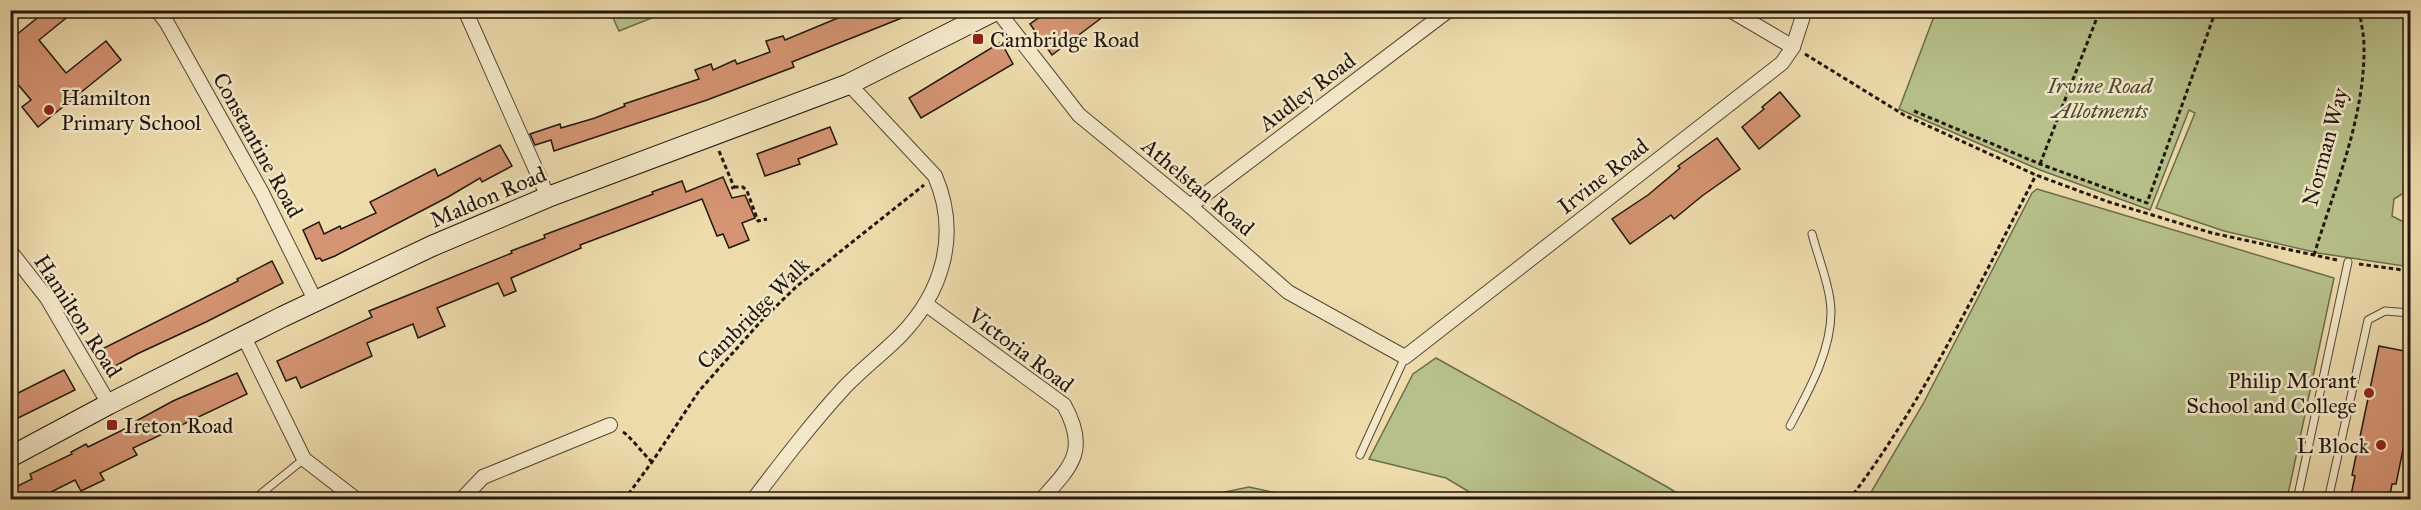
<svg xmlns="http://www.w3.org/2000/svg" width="2421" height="510" font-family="'IM FELL Great Primer',serif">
	<rect width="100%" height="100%" fill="#eddbac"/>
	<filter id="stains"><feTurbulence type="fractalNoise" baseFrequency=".00333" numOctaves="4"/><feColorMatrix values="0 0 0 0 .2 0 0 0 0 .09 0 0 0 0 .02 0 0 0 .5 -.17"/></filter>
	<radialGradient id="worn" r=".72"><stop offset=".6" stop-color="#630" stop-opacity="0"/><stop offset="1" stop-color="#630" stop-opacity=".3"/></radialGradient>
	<g fill="#b7c08a" stroke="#6c6c4c" stroke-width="1.5">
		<path d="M610,11H669L619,31Z"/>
		<path d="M1936,11H2410V189L2394,199L2392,216L2406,223L2410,229V267L2318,253L2224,231L2156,208L2195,113L2189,110L2150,210L2040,170L1899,109Z"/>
		<path d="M2037,189L2334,278L2287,499H1867L1923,404L2032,193Z"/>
		<path d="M1436,358L1669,488L1686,499H1481L1446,478L1369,459L1413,374Z"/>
		<path d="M1249,487L1304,499H1203L1215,494Z"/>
	</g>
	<g fill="#d59473" stroke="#22170f" stroke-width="1.5">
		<path d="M47,10H76L39,40L66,73L106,41L121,60L38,127L22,107L31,100L10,75V40Z"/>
		<path d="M857,10L919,11L792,62L794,67L707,100L554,151L551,140L535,145L530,134L560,124L561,128L595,118L625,106L624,104L699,79L695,70L711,64L713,70L735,60L737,64L770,52L766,41L783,36L785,40Z"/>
		<path d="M1050,10H1112L1052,55L1030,24Z"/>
		<path d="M1001,42L1013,64L921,118L909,98Z"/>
		<path d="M1780,92L1800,116L1759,149L1742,127L1764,109L1762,107Z"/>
		<path d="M830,127L837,144L798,159L800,164L765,176L757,154Z"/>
		<path d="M1717,138L1740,169L1702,196L1674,219L1671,215L1630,244L1612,219L1648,195L1680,168L1678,166Z"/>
		<path d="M500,145L512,166L482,182L480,178L448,197L335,256L322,261L320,258L316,259L303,230L319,222L324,234L340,226L341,229L376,213L370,202L435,169L438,176Z"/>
		<path d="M723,177L732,198L745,195L755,218L742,223L749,240L729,248L723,234L717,236L702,199L580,245L581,248L511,278L516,291L504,296L498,283L437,308L445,326L418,338L413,324L367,343L372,356L301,388L296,377L286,381L277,361L372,317L369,311L512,253L511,251L545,238L544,235L653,194L652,192L682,181L686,192Z"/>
		<path d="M272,261L283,283L206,322L137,354L110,369L100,350L238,281L237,279Z"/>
		<path d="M2379,346L2410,352V415L2396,484H2392L2389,500H2350L2355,476L2352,475Z"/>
		<path d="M64,370L75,390L10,422V397Z"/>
		<path d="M237,373L247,394L133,448L137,455L100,473L104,480L81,491L75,480L35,500H10V490L32,479L30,474L72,454L71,452L86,444L88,447L137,423L136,421L173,401Z"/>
	</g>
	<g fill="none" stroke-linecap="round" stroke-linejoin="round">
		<defs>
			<g id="lane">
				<path d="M1790,426C1808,392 1831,352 1831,312C1831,289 1818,257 1812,234"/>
				<path d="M1360,455L1405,357"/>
				<path d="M253,500L304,459"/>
				<path d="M2297,500L2348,262"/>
				<path d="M2328,500L2368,320L2385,311L2410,313"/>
			</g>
			<g id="street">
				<path d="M157,10L167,23L262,193L316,302"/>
				<path d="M465,10L548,197"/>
				<path d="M997,10L1079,115L1190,206L1288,292L1405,357L1782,63L1793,47L1805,10"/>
				<path d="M1730,10L1793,47"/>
				<path d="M1190,206L1449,10"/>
				<path d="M10,251L47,298L109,404"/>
				<path d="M927,305L1064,405C1089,450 1072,466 1041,500"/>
				<path d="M244,337L304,459L357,500"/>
				<path d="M461,500L483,477L610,425"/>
				<path d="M753,500C782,462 811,424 843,389C861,370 882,354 900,336C943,292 960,234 935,176L849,84"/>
			</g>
			<path id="secondary" d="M10,457L109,404L282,317L432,246L548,197L849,84L996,10"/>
		</defs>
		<use href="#lane" stroke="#554836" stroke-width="9"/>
		<use href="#street" stroke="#554836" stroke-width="16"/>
		<use href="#secondary" stroke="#22170f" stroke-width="22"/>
		<g stroke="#22170f" stroke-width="3" stroke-dasharray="4.5 3" stroke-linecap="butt">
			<path d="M1805,54L1904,115L2036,175L2109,202L2212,233L2337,260"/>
			<path d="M1914,111L2040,164L2147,203L2216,10"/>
			<path d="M719,151L734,187L728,190"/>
			<path d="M2040,164L2100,10"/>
			<path d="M734,187H743L747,191L758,221L767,219"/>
			<path d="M2314,255C2334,189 2365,118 2364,47C2364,35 2361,22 2359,10"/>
			<path d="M2359,264L2410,271"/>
			<path d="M623,432C630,436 644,455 652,462"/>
			<path d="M624,500L652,462L699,391L762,320L797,286L924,185"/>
			<path d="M1849,500C1925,400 1978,286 2036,175"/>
		</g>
		<use href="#lane" stroke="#f3e8c9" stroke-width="7"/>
		<use href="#street" stroke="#f3e8c9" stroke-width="14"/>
		<use href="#secondary" stroke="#f3e8c9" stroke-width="20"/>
	</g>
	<g fill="#8f2418" stroke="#f3e8c9" stroke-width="2">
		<rect x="972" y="33" width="12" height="12" rx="3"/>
		<circle cx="49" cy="110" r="6"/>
		<circle cx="2369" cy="393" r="6"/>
		<rect x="106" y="419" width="12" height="12" rx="3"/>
		<circle cx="2381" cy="445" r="6"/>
	</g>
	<g text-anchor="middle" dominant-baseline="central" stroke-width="5" stroke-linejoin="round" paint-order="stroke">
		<g font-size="22" fill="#22170f" stroke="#f3e8c9" text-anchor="start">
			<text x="990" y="39">Cambridge Road</text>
			<text x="61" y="97">Hamilton<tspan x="61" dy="25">Primary School</tspan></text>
			<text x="2357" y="380" text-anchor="end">Philip Morant<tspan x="2357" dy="25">School and College</tspan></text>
			<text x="124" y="425">Ireton Road</text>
			<text x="2369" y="445" text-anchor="end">L Block</text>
		</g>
		<g font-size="22" font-style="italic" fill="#4f4a34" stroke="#f3e8c9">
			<text x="2100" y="85">Irvine Road<tspan x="2100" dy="25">Allotments</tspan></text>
		</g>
		<g font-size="22" fill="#22170f" stroke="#f3e8c9">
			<text transform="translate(1307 92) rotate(-37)">Audley Road</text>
			<text transform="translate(258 145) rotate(61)">Constantine Road</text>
			<text transform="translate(2325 147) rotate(-75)">Norman Way</text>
			<text transform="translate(1603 176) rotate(-38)">Irvine Road</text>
			<text transform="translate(1198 187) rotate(40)">Athelstan Road</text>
			<text transform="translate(488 197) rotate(-23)">Maldon Road</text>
			<text transform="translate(753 313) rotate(-45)">Cambridge Walk</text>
			<text transform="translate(78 316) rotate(57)">Hamilton Road</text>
			<text transform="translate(1021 350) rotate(37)">Victoria Road</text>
		</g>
	</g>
	<rect width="2421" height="510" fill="none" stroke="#eddbac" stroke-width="36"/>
	<rect x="12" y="12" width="2397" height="486" fill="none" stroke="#22170f" stroke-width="3"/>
	<rect x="18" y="18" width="2385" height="474" fill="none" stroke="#22170f" stroke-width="1.5"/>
	<rect width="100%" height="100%" filter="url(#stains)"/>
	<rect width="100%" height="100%" fill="url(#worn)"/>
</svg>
